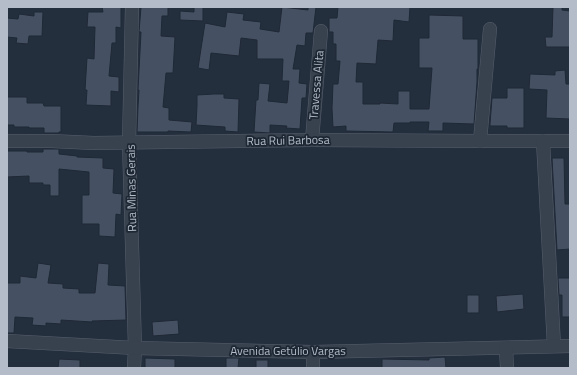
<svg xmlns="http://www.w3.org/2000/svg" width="577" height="375" font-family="'Titillium Web',sans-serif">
	<rect width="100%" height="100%" fill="#242f3e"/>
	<g fill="#455162" stroke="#1f2835">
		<path d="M102,7H121V28L116,27V43H112L109,76L119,77V92L111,91V106L86,105L87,90H85L87,58L94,59L95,27H87L88,12H103Z"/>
		<path d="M141,7H168V16H162L161,36L175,37L173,73H166L163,107L169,108V120L192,122L191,132L168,131V132H137L138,107L139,90H138L141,32H139Z"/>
		<path d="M194,7H203V21L180,20V11L194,12Z"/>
		<path d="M282,7L308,10V7H316L313,33H306L305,46L297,45L293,69H300L299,83L307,84L306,98H302L300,129L286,128L287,126L270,125V133L254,132L256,100H258L259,83L270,84L268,101L287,103L289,81H282L283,59H257V40L241,38L239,56L211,53L209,70L198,68L205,23L225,27L227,12L244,14L243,20L261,22L260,29L279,32Z"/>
		<path d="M338,7H410L409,22L394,20L393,41L378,40L376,64L357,63L356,82H363V104H380V103L398,104V91H410V109H429L432,68H419V38H429V15L463,16V39H478V69H477V82L474,124L443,123V131H428L429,122H410V123H394L393,132L346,131V126L333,127L332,108L333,84H338L340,61H336V44H333V32H329V18H337Z"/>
		<path d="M553,7H562V10L570,11V47H546L545,37H552Z"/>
		<path d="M34,12H43L42,36H29L28,44L16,43L17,38L7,37V18L18,19L19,14L34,16Z"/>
		<path d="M565,70L566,84H570V119L546,118L547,90L529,89L530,74L555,75V71Z"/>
		<path d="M507,88H524V128H507V126H490V124L492,98H507Z"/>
		<path d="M214,94H224V98L239,99L238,132L225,131V127L196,125L197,106V95Z"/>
		<path d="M7,97H27V103H43L44,106H61V132H59V133H44V128H29V127H14V125H7Z"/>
		<path d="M43,149H59V154L77,156V157L103,158V168L114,169L113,193L122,194L121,215L116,214L115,237L99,236V224H82V195H89V172L59,169V196H50V185H43V183H29V176L7,177V151H27V152H43Z"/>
		<path d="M552,158H564L565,204H570V249L557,250Z"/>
		<path d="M38,263L51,265L48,283L63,284V288L79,289V293H95L98,263L109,264L108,285L125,286L126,320L92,321V322L61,320V324L46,323V326L32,325L33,318L15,317L14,333H7V283H20V276L36,278Z"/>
		<path d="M558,278H570V317H562V295H559Z"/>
		<path d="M523,294L524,309L497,312L496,296Z"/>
		<rect x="467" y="295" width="12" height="18"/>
		<path d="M178,320L179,334L153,336L152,322Z"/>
		<path d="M445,357L446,368H382V359L429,360V358Z"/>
		<path d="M145,358L175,359V368H145Z"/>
		<path d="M226,358H239L238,368H226Z"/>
		<path d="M59,359L80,360V368H58Z"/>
		<rect x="256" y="360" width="12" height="8"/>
	</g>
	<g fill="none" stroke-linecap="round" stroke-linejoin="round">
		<defs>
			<g id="minor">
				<path d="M132,7L129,143L135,348L134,368"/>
				<path d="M312,140L321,31"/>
				<path d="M7,141H51L94,143L312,140L480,141H570"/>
				<path d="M480,141L490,29"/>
				<path d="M543,141L554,346"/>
				<path d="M7,341L135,348L313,352L570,346"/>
				<path d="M506,348L507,368"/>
				<path d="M313,368V352"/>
			</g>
		</defs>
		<use href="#minor" stroke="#565f6c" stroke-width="14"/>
		<use href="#minor" stroke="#38414e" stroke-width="13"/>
	</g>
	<g text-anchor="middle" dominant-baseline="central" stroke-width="3.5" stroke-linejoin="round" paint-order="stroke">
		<g font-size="12" fill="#b4bcc9" stroke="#1d2633">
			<text transform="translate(316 85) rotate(-85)">Travessa Alita</text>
			<text transform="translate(288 140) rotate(-1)">Rua Rui Barbosa</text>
			<text transform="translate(131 188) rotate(-91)">Rua Minas Gerais</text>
			<text x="288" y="350">Avenida Getúlio Vargas</text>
		</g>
	</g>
	<rect width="577" height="375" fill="none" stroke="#b4bcc9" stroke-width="16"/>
</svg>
